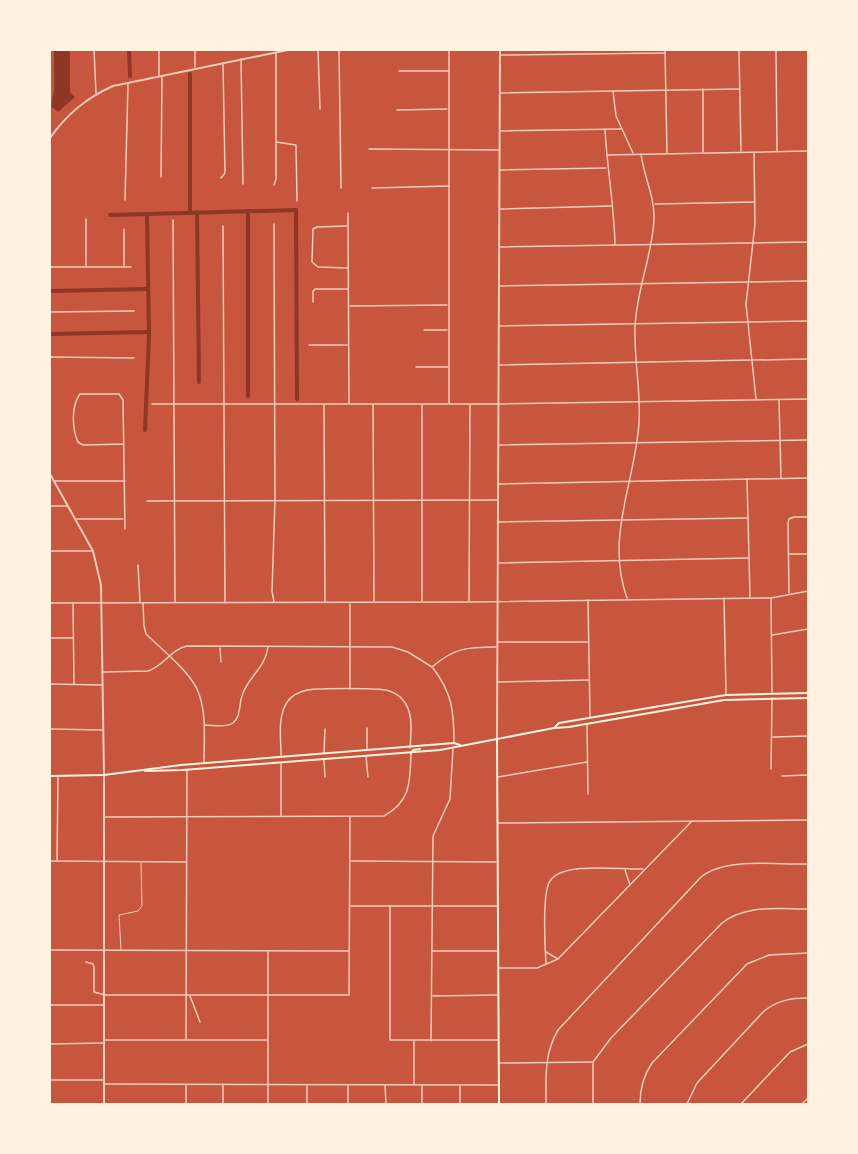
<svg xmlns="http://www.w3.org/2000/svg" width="858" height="1154" font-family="Signika,sans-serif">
	<rect width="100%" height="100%" fill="#c8553d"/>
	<path fill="#8f3625" d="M54,50H70V92L75,97L58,112L51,106L54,91Z"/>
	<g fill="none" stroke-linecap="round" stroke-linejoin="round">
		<g stroke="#8f3625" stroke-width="4">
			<path d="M129,50L130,76"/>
			<path d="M190,74V213"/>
			<path d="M197,212L199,382"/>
			<path d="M110,215L296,210L297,399"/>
			<path d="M51,291L147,289"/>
			<path d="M50,334L149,332"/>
			<path d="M248,396V211"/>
			<path d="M145,430L149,335L147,214"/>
		</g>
		<path stroke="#f1ccb7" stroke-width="1" d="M121,950L119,915L138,911L142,906L141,863"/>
		<g stroke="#f1ccb7" stroke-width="1.5">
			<path d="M94,50L96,93"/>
			<path d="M195,50V67"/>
			<path d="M318,50L320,109"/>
			<path d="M339,50L341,188"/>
			<path d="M665,50L667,153"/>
			<path d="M739,50L741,151"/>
			<path d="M776,50L777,151"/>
			<path d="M500,55L665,53"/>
			<path d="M241,59L243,184"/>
			<path d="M399,71H449"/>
			<path d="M159,75V50"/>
			<path d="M703,89V152"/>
			<path d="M613,91L616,116L633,153"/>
			<path d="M500,93L740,89"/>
			<path d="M397,110L447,109"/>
			<path d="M605,129C607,168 614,205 615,244"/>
			<path d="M500,131L621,129"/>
			<path d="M276,142L296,145L297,201"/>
			<path d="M369,149L499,150"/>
			<path d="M754,152L755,224L746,304L756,399"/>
			<path d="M607,155L808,151"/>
			<path d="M500,170L606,168"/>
			<path d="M161,177L162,76"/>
			<path d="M221,178L225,173L223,63"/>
			<path d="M274,185L276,179V53"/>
			<path d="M372,188L449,186"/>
			<path d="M125,200L128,84"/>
			<path d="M655,204L755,202"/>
			<path d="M500,209L612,206"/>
			<path d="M348,213L349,403"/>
			<path d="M173,220L175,602"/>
			<path d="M274,224L275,500L272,591L274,602"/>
			<path d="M223,226L225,603"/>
			<path d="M347,226L317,227L313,229L312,262L318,267L348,268"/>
			<path d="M124,229V266"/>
			<path d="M500,247L808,242"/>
			<path d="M86,266V219"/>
			<path d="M50,267H131"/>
			<path d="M500,286L808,281"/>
			<path d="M313,302V291L315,289H348"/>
			<path d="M350,306L447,305"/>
			<path d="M50,312L134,311"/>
			<path d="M499,326L808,321"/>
			<path d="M424,330H447"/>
			<path d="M309,345H347"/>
			<path d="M50,357L134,358"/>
			<path d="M499,365L808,359"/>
			<path d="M416,367H448"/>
			<path d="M779,400L781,478"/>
			<path d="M449,403V50"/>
			<path d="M152,404H498L808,399"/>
			<path d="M324,405L325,601"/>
			<path d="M373,405L374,601"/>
			<path d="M124,444L83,445L78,442C72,429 71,406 80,394H119L123,400L125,529"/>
			<path d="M499,445L808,440"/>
			<path d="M747,479L750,597"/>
			<path d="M54,481H125"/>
			<path d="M498,484L808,478"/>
			<path d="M147,501L497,500"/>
			<path d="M50,506H67"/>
			<path d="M77,519H123"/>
			<path d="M499,522L748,518"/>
			<path d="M50,551H93"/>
			<path d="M789,554H808"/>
			<path d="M499,563L749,558"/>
			<path d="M138,565L140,602"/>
			<path d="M789,593L788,523L789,519L794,517H808"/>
			<path d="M627,598C605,537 635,483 639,423C641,391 634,360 635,328C636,291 652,257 654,220C655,197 644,177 641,154"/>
			<path d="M724,598L726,694"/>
			<path d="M771,598L772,692"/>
			<path d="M588,600L590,717"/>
			<path d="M422,601V405"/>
			<path d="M469,601L470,405"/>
			<path d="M50,603L469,602L771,598L808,591"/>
			<path d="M143,603L144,626L146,634C161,649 188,670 197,689C207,711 204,738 204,762"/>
			<path d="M73,604L74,684"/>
			<path d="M772,635L808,629"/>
			<path d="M50,638H73"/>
			<path d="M498,642H589"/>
			<path d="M220,648L221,662"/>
			<path d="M433,668C452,693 454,711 454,742"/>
			<path d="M103,672L148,671C164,666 171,649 187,646L392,647L408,652L432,667C454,648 467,647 496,647"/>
			<path d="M498,682L589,680"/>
			<path d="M50,684L102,685"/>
			<path d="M350,689V604"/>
			<path d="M587,724L588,794"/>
			<path d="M205,725C213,725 226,728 233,723C241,717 239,704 242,696C248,676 265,669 268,647"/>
			<path d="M50,729L103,730"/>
			<path d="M773,737L808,736"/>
			<path d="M367,750V728"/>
			<path d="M324,753L325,729"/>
			<path d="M281,755C281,739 277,715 288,701C292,695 299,692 307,690C320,688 372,688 386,690C391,691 399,695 402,699C414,711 411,732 410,748"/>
			<path d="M366,757L368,777"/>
			<path d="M324,760L325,777"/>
			<path d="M771,769L772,698"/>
			<path d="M782,776L808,775"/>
			<path d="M498,777L587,762"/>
			<path d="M281,816V764"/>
			<path d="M105,817L384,816C411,801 410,782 411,753"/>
			<path d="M498,823L808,820"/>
			<path d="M57,860L58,776"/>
			<path d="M50,861L186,862"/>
			<path d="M351,861L496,862"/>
			<path d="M625,870L630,885"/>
			<path d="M351,906H498"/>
			<path d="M390,906V1040H498"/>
			<path d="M50,950L349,951"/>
			<path d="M432,951H497"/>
			<path d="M546,952L558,959"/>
			<path d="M86,962L93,964L94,967V992L105,995H349L350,817"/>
			<path d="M546,964C545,949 542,892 550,881C563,861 621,870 643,869"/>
			<path d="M499,968H537L558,959L692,821"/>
			<path d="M190,996L200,1022"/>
			<path d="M433,996L497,995"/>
			<path d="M50,1005H103"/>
			<path d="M186,1039L187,770"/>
			<path d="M105,1040H268"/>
			<path d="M431,1041L433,836L450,799L453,749"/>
			<path d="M50,1044L103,1043"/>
			<path d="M500,1063L593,1062"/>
			<path d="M50,1080H103"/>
			<path d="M105,1084L499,1085"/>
			<path d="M414,1084V1041"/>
			<path d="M186,1085V1104"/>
			<path d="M307,1085V1104"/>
			<path d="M348,1085V1104"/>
			<path d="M385,1085L386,1104"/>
			<path d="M422,1085V1104"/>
			<path d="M223,1104V1084"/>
			<path d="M268,1104V952"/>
			<path d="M460,1104V1085"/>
			<path d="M546,1104C546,1077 544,1054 558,1030L701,877C726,857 777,865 808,864"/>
			<path d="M593,1104V1062L611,1038L722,923C746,904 779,909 808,909"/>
			<path d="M640,1104C640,1089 643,1076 652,1063L747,964L769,955L808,953"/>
			<path d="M687,1104L697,1083L764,1011C778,1000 792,998 808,998"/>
			<path d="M741,1104L790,1052L808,1044"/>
			<path d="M802,1104L808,1098"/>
		</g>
		<g stroke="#f1ccb7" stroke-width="2">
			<path d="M50,138C67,114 86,98 113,86L288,50"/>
			<path d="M50,474L93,551L101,585L104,775V1104"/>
			<path d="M497,739L500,50"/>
		</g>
		<g stroke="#fff3e0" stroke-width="2">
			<path d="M554,728L559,723L726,695L808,693"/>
			<path d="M497,739L499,1104"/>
			<path d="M411,753L413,750L420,749"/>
			<path d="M145,771L183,770L440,750L554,728L569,727L724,700L808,698"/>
			<path d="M50,776L104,775L181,765L454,743L460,745"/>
		</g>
	</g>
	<rect width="858" height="1154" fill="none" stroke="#fff3e0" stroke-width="102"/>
</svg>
